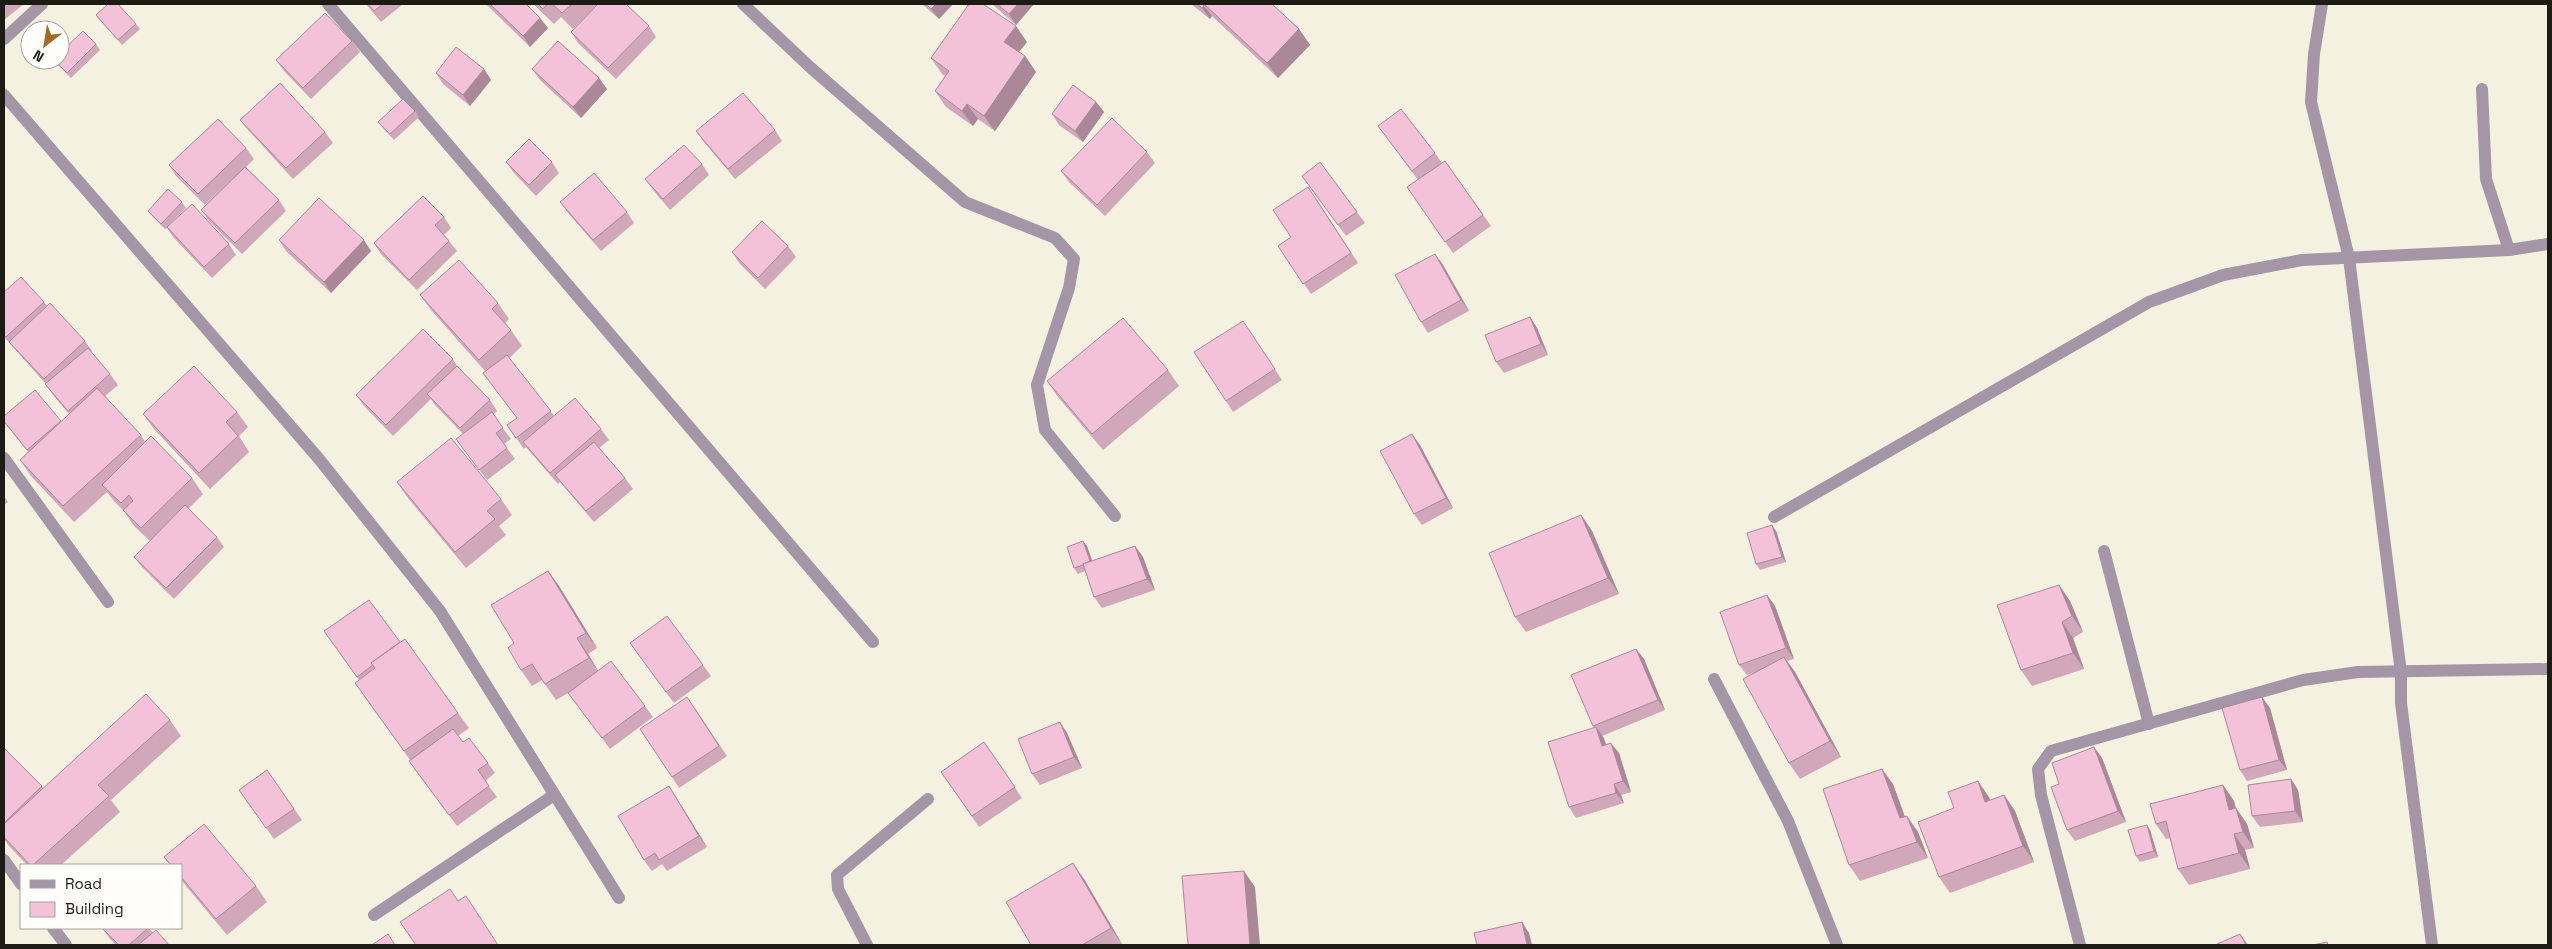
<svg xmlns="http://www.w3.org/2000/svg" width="2552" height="949" font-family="'Space Grotesk',sans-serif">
	<rect width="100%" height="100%" fill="#f4f1e0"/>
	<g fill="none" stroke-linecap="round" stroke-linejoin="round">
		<g stroke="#a496a7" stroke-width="12">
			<path d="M328,4L873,642"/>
			<path d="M743,4L811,68L965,202L1055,238L1074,259L1069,288L1037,385L1045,430L1115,516"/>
			<path d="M2322,4L2314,54L2311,102L2349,258L2401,673V703L2432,945"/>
			<path d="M4,39L42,4"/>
			<path d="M2482,89L2486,179L2509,250"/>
			<path d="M4,95L319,459L440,611L619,898"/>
			<path d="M4,458L108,602"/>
			<path d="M1774,517L2149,302L2223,275L2302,260L2509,250L2548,244"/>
			<path d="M2104,551L2149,724"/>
			<path d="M1714,679L1788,821L1837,945"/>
			<path d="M4,860L21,884"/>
			<path d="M374,915L554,795"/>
			<path d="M53,928L66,945"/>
			<path d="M867,945L838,889L837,875L928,799"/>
			<path d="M2080,945L2041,795L2038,769L2051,751L2303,680L2358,672L2548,669"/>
		</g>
	</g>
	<g fill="#d1a7ba">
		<path d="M4,4H24L4,20Z"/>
		<path d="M366,4H403L381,22Z"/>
		<path d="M486,4H526L548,28L530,47Z"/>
		<path d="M533,4H626L649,26L656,37L616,79L578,43L571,32L590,12L573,29L561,17L554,24Z"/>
		<path d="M922,4H953L939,19Z"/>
		<path d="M992,4H1034L1016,25Z"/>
		<path d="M1191,4H1272L1299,29L1310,45L1278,78L1212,16L1210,19Z"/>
		<path d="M96,15L136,24L140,29L122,45L100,20Z"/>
		<path d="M352,41L360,52L311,99L284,71L276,60Z"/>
		<path d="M1027,42L1019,52L1025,56L1036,72L995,131L978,119L973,126L946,107L935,91L945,76L942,74L931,58Z"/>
		<path d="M96,44L100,50L71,78L58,65L54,60Z"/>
		<path d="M484,69L491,80L470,106L443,84L436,73Z"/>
		<path d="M532,69L599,78L607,89L581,118L540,80Z"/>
		<path d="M1096,102L1104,112L1083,142L1059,125L1052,114Z"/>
		<path d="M415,111L419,117L394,140L382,127L378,122Z"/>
		<path d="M240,120L325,132L333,143L293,179L248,130Z"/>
		<path d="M1378,126L1435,153L1442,163L1445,161L1491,226L1453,253L1407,187L1418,180Z"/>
		<path d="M775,130L782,141L735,179L704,142L696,131Z"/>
		<path d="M246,148L254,159L246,167L279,200L286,211L242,254L209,221L201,210L236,175L205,205L176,176L169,165Z"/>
		<path d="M1147,152L1155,163L1105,216L1069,182L1061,171Z"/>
		<path d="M506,162H552L559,173L536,196L514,173Z"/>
		<path d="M1320,162L1365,223L1346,236L1309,186Z"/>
		<path d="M702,164L709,175L670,210L653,190L645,179Z"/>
		<path d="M1316,198L1358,263L1311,294L1278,246L1291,237Z"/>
		<path d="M182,202L186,208L170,224L229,244L236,255L212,278L174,238L167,228L165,229L152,216L148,211Z"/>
		<path d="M560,202L627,212L634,223L601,251L568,213Z"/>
		<path d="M444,217L451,228L444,235L449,241L457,251L417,290L381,254L374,243Z"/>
		<path d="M279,240L371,251L331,293L286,251Z"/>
		<path d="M788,246L796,257L765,289L739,263L732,252Z"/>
		<path d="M1435,254L1443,265L1469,311L1428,333L1421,322Z"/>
		<path d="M4,292L44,302L47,306L85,341L92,351L91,352L110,374L118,385L105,396L141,435L145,442L192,478L203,494L188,509L217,537L224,547L174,599L142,567L134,557L150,541L134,526L123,510L113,500L107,492L74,522L31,476L20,460L28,452L4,422V416L61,422L69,414L53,395L45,384H46L4,337Z"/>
		<path d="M420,295L498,303L509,319L505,323L511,330L522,346L509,358L554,416L601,429L609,440L599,448L625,478L633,489L594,522L560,482L558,484L531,453L526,447L524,449L507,425L517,418L483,373L485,371L431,310Z"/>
		<path d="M1530,317L1537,328L1548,355L1504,373L1496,362Z"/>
		<path d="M1250,332L1282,380L1233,412L1226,401Z"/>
		<path d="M453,359L457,366L490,400L497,411L493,415L511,439L504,444L515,459L487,480L456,439L463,434L435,405L431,399L393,436L364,406L356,395Z"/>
		<path d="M1168,370L1179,386L1103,450L1058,397L1047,381Z"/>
		<path d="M237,412L248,427L239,436L249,452L210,489L154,429L143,414Z"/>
		<path d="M1420,445L1453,508L1422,525L1414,514Z"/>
		<path d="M397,482L501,499L512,515L499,526L506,535L466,568L408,498Z"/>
		<path d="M4,496L8,502L4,505Z"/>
		<path d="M1581,515L1592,531L1619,594L1526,632L1515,617Z"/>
		<path d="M1776,531L1786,562L1760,570L1756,564Z"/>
		<path d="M1087,546L1092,561L1135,546L1143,557L1155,590L1102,608L1094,597L1085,571L1078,574L1074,568Z"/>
		<path d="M548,571L559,586L597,648L588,654L598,671L645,706L653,717L610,749L568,693L570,692L556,700L542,680L532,686L521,670L514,643Z"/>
		<path d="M2059,585L2070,601L2083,632L2073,638L2084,669L2032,686L2021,670Z"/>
		<path d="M1767,595L1775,606L1794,659L1787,661L1795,672L1841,757L1800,779L1789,763L1754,673L1747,675L1739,665Z"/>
		<path d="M324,631L400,642L458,713L469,728L458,736L463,742L488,763L495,773L485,781L497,797L457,826L417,772L410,760L355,683L359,680Z"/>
		<path d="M630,643L703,665L711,676L674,703Z"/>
		<path d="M1636,649L1644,659L1665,710L1602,736L1606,744L1619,753L1631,792L1621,795L1624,803L1576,818L1569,807L1594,728L1593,726Z"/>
		<path d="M695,708L727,756L679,788L672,777Z"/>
		<path d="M2270,708L2287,770L2247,781L2240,770Z"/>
		<path d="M170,720L181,736L111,800L120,812L61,865H27L9,846L4,839V748L43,788Z"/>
		<path d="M1067,733L1082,768L1040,785L1032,774Z"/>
		<path d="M984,742L1022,798L979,827L941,772Z"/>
		<path d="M2094,747L2102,758L2126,822L2075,841L2067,830L2059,784Z"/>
		<path d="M267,770L302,820L274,839L239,790Z"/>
		<path d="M2291,779L2298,790L2303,822L2260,827L2252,816Z"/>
		<path d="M1893,784L1905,817L1918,832L1928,858L1860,881L1849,865Z"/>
		<path d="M2223,785L2234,801L2236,808L2247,824L2254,848L2245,850L2250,869L2189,885L2178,869L2170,838L2166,839L2156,824Z"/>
		<path d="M669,786L676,797L707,847L667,871L662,864L652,871L644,860Z"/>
		<path d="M2004,795L2015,811L2034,862L1950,893L1939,877L1989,797L1990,800Z"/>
		<path d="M2150,830L2158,857L2140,862L2136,856Z"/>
		<path d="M164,857L256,886L267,902L227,935L181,880V865H170Z"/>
		<path d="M1084,879L1122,944L1120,945H1031Z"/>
		<path d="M102,928H149L153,933L169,945H116L110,939Z"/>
	</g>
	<g fill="#aa8897">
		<path d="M936,4H953L939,19L931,9Z"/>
		<path d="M1018,4H1034L1016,25L1009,14Z"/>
		<path d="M1204,6L1212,16L1210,19L1202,8Z"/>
		<path d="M540,18L548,28L530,47L523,36Z"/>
		<path d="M1016,26L1027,42L1015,57L1004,42Z"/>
		<path d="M1299,29L1310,45L1278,78L1267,63Z"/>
		<path d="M1025,56L1036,72L995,131L984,116Z"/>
		<path d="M484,69L491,80L470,106L463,95Z"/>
		<path d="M599,78L607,89L581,118L573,107Z"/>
		<path d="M1096,102L1104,112L1083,142L1075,131Z"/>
		<path d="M967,104L978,119L973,126L962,111Z"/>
		<path d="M364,240L371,251L331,293L324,282Z"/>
		<path d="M1435,254L1443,265L1469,311L1461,300Z"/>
		<path d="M1530,317L1537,328L1548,355L1541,344Z"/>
		<path d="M1412,434L1420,445L1453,508L1446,498Z"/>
		<path d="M1581,515L1592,531L1619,594L1608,578Z"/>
		<path d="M1772,525L1776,531L1786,562L1782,557Z"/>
		<path d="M1083,541L1087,546L1095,569L1091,563Z"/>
		<path d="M1135,546L1143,557L1155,590L1147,579Z"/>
		<path d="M548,571L559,586L597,648L586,633Z"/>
		<path d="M2059,585L2070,601L2083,632L2072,616Z"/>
		<path d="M1767,595L1775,606L1794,659L1786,648Z"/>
		<path d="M2062,622L2073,638L2084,669L2073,653Z"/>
		<path d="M577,638L588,654L600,674L589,658Z"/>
		<path d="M1636,649L1644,659L1665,710L1658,700Z"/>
		<path d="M1784,657L1795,672L1841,757L1830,741Z"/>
		<path d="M2262,697L2270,708L2287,770L2279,760Z"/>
		<path d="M1060,722L1067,733L1082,768L1074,757Z"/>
		<path d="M1596,727L1604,738L1609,756L1602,746Z"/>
		<path d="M1611,743L1619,753L1631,792L1623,781Z"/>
		<path d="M2094,747L2102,758L2126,822L2118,811Z"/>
		<path d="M1882,769L1893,784L1911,834L1900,818Z"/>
		<path d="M2291,779L2298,790L2303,822L2295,811Z"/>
		<path d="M1978,781L1989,797L1996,818L1985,802Z"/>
		<path d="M1614,784L1621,795L1624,803L1616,793Z"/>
		<path d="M2223,785L2234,801L2240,825L2229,810Z"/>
		<path d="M669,786L676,797L707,847L699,836Z"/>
		<path d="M2004,795L2015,811L2034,862L2023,846Z"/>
		<path d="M2236,808L2247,824L2254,848L2243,832Z"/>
		<path d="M1907,816L1918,832L1928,858L1917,842Z"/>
		<path d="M2147,825L2150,830L2158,857L2154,851Z"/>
		<path d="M2234,834L2245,850L2250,869L2239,853Z"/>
		<path d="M1073,863L1084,879L1122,944L1111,928Z"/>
		<path d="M1244,871L1255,887L1260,945H1250Z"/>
		<path d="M1522,922L1529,933L1532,945H1527Z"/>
		<path d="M2240,934L2248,945H2246Z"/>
	</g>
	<g fill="#f3c2d8" stroke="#aa8897">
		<path d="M108,4H118L136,24L118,40L96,15Z"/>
		<path d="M368,4H383L374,11Z"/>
		<path d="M490,4H526L540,18L523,36Z"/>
		<path d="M538,4H547L543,9Z"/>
		<path d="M552,4H572L562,13Z"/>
		<path d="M598,4H626L649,26L608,68L571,32Z"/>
		<path d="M926,4H936L931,9Z"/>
		<path d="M969,4H983L1016,26L1004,42L1025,56L984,116L967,104L962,111L935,91L949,71L931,58Z"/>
		<path d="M997,4H1018L1009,14Z"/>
		<path d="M1197,4H1203L1204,6L1202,8Z"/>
		<path d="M1204,4H1272L1299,29L1267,63Z"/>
		<path d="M325,13L352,41L303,88L276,60Z"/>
		<path d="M83,31L96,44L67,73L54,60H60V53Z"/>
		<path d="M558,41L599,78L573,107L532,69Z"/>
		<path d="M456,47L484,69L463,95L436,73Z"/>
		<path d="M280,83L325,132L286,168L240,120Z"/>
		<path d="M1073,85L1096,102L1075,131L1052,114Z"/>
		<path d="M743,93L775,130L728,169L696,131Z"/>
		<path d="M403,99L415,111L390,134L378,122Z"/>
		<path d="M1401,109L1435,153L1412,171L1378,126Z"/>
		<path d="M1112,118L1147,152L1097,205L1061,171Z"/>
		<path d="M218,119L246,148L198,194L169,165Z"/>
		<path d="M529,139L552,162L529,185L506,162Z"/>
		<path d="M684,145L702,164L663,199L645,179Z"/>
		<path d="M1445,161L1483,215L1445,242L1407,187Z"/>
		<path d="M1320,162L1357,212L1338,225L1302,176Z"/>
		<path d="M245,167L279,200L235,243L201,210Z"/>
		<path d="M594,173L627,212L593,240L560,202Z"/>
		<path d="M1308,187L1351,253L1303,284L1278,246L1291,237L1273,210Z"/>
		<path d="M168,189L182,202L161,224L148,211Z"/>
		<path d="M423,196L444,217L435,225L449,241L409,280L374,243Z"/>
		<path d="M319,198L364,240L324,282L279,240Z"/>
		<path d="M192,204L229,244L204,267L167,227Z"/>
		<path d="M762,221L788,246L758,278L732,252Z"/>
		<path d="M1435,254L1461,300L1421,322L1395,275Z"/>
		<path d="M459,260L498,303L492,309L511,330L479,360L420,295Z"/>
		<path d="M21,277L44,302L6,337L4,335V292Z"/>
		<path d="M50,303L85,341L44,379L9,342Z"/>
		<path d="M1530,317L1541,344L1496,362L1485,335Z"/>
		<path d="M1123,318L1168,370L1092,434L1047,381Z"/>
		<path d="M1243,321L1275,369L1226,401L1194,352Z"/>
		<path d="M423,329L453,359L386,425L356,395Z"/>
		<path d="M88,348L110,374L68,411L45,384Z"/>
		<path d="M507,355L551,411L516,438L507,425L517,418L483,373Z"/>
		<path d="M194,366L237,412L226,422L238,436L199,473L143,414Z"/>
		<path d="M457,366L490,400L460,428L427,394Z"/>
		<path d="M97,388L141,435L63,506L20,460Z"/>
		<path d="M35,390L61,421L27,450L4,421V416Z"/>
		<path d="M575,398L601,429L550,473L523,442Z"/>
		<path d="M492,412L503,428L496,433L507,448L479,470L456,439Z"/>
		<path d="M1412,434L1446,498L1414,514L1380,451Z"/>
		<path d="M151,436L192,478L141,528L123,510L133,501L129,495L121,503L102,485Z"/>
		<path d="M451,438L501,499L487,511L495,519L455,552L397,482Z"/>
		<path d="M594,442L625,478L586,511L555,475Z"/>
		<path d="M185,505L217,537L166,588L134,557Z"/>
		<path d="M1581,515L1608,578L1515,617L1489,553Z"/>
		<path d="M1772,525L1782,557L1756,564L1747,533Z"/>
		<path d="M1083,541L1090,561L1083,564V565L1074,568L1067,547Z"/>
		<path d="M1135,546L1147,579L1094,597L1083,564Z"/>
		<path d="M548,571L586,633L577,638L589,658L545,684L532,664L521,670L508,648L514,643L491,605Z"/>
		<path d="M2059,585L2072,616L2062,622L2073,653L2021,670L1997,605Z"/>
		<path d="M1767,595L1786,648L1739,665L1720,612Z"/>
		<path d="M369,600L400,642L371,663L373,665L357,677L324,631Z"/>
		<path d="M667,616L703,665L666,692L630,643Z"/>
		<path d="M405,639L458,713L404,751L355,683L375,668L371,663Z"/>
		<path d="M1636,649L1658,700L1593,726L1571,675Z"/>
		<path d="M1784,657L1830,741L1789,763L1743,679Z"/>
		<path d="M611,661L645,706L602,738L568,693Z"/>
		<path d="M146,694L170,720L98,785L109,796L33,865H30L4,837V824Z"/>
		<path d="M687,697L719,746L672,777L640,729Z"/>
		<path d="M2262,697L2279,760L2240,770L2222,708Z"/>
		<path d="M1060,722L1074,757L1032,774L1018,739Z"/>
		<path d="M1596,727L1602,746L1611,743L1623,781L1614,784L1616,793L1569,807L1548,742Z"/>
		<path d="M453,729L463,742L469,738L488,763L478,770L489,786L449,815L409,761Z"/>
		<path d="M984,742L1015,787L972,816L941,772Z"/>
		<path d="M2094,747L2118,811L2067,830L2051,787L2059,784L2052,763Z"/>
		<path d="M4,748L42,786L5,822L4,821Z"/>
		<path d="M1882,769L1900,818L1907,816L1917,842L1849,865L1823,789Z"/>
		<path d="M267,770L294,809L266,828L239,790Z"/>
		<path d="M2291,779L2295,811L2252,816L2248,785Z"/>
		<path d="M1978,781L1985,802L2004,795L2023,846L1939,877L1918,822L1954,808L1948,792Z"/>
		<path d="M2223,785L2229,810L2236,808L2243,832L2234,834L2239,853L2178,869L2166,821L2156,824L2150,804Z"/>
		<path d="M669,786L699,836L659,860L655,853L644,860L618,816Z"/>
		<path d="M204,824L256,886L216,919L181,877V865H171L164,857Z"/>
		<path d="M2147,825L2154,851L2136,856L2128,830Z"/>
		<path d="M1073,863L1111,928L1082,945H1031L1006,902Z"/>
		<path d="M1244,871L1250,945H1188L1182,876Z"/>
		<path d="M450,889L458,901L466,896L498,945H416L400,922Z"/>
		<path d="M1522,922L1527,945H1477L1474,933Z"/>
		<path d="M102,928H148L129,945H119Z"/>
		<path d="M156,930L169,945H138Z"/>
		<path d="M388,934L395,945H372Z"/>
		<path d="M2240,934L2246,945H2215Z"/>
		<path d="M2327,942L2328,945H2313Z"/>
	</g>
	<rect width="2552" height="949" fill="none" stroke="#1c1b14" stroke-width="10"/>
	<rect x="20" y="864" width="162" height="65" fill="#fffefb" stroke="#a4a39f"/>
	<rect x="30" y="880" width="25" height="8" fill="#a496a7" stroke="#a4a39f"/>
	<text x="65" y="889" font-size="15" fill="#1c1b14">Road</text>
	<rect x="30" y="902" width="25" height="15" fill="#f3c2d8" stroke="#a4a39f"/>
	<text x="65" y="914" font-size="15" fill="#1c1b14">Building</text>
	<g transform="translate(45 45) rotate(211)"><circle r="24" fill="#fffefb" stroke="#a4a39f"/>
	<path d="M0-4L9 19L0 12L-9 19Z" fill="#a46a29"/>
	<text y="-8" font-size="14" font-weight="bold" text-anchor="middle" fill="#1c1b14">N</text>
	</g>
</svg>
